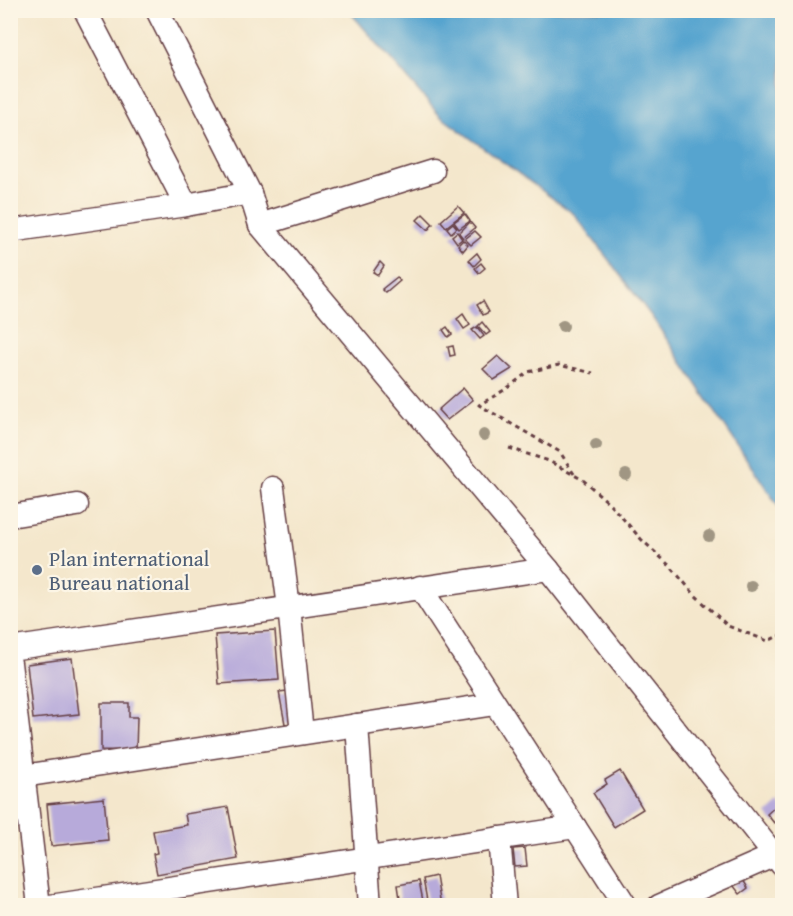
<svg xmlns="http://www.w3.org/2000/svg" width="793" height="916" font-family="'Gentium Book Plus',serif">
	<rect width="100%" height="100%" fill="#fcf5e5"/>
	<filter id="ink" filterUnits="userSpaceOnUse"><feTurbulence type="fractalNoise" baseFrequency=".0167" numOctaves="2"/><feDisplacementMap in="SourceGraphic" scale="12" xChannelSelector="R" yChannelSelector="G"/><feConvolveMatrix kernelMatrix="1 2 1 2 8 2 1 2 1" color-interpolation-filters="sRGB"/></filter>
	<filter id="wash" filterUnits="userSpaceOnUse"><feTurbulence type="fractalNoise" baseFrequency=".008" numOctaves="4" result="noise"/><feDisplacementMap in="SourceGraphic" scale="24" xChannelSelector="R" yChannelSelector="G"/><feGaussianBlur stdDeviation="1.35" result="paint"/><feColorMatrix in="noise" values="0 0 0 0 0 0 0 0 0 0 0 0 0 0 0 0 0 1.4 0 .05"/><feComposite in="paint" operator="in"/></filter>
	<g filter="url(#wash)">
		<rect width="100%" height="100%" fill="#f4e7cc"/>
		<path fill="#56a4cf" stroke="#50627d" stroke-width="1.5" d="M349,11H782V512L652,317L574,214L440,116Z"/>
		<g id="blocks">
			<g fill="#b7aada">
				<path d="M458,206L464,213L446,227L441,221Z"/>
				<path d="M423,214L433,224L428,230L417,220Z"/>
				<path d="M465,214L470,221L459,229L454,222Z"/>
				<path d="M470,222L475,228L463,238L459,233Z"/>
				<path d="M453,223L457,228L451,233L447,228Z"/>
				<path d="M475,231L481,237L471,245L465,239Z"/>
				<path d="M457,232L462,239L457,243L452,236Z"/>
				<path d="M463,240L468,245L463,251L458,245Z"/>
				<path d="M477,253L481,259L474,266L469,260Z"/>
				<path d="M380,262L384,266L378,275L373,272Z"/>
				<path d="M481,263L485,268L479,273L475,268Z"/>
				<path d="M397,277L400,281L386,293L382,289Z"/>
				<path d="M483,301L489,312L483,315L477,305Z"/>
				<path d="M463,314L470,325L464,329L457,319Z"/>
				<path d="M482,322L490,332L486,335L478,326Z"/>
				<path d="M447,327L452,334L448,337L443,330Z"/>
				<path d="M477,327L484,336L480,339L472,330Z"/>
				<path d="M453,346L455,355L450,356L448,347Z"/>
				<path d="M498,356L512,369L494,380L483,369Z"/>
				<path d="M463,388L473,400L447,420L438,410Z"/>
				<path d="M275,631L279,680L219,684L215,635Z"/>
				<path d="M72,658L79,714L33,719L27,664Z"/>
				<path d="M287,691L292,723L285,724L279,692Z"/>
				<path d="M101,703H129V717H137L136,751L101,750Z"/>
				<path d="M620,771L643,809L614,827L593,793L607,784L605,780Z"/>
				<path d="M104,798L108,840L51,846L47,804Z"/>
				<path d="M779,803L782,807V815L774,823L767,814Z"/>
				<path d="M228,807L238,859L157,874L153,854L157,853L153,831L187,825L185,814Z"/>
				<path d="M525,848L527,866L515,867L513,849Z"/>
				<path d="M436,876L441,906H428L423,879Z"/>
				<path d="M742,878L748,888L740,894L733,885Z"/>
				<path d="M419,881L423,901L401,905L398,885Z"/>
			</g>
		</g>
	</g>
	<g filter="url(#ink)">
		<use href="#blocks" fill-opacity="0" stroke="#643d43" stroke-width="1.5"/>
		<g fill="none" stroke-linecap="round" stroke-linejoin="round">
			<defs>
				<g id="minor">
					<path d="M85,10L186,205"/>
					<path d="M157,10L250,193L260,225L548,569L782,865"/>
					<path d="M260,225L433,171"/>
					<path d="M10,231L186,205L250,193"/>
					<path d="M273,488L289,607L302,733"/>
					<path d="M10,516L77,505"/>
					<path d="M420,587L626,906"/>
					<path d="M10,649L548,569"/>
					<path d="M10,663L39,906"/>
					<path d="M357,725L370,906"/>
					<path d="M10,778L495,704"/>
					<path d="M499,838L505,906"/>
					<path d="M50,906L575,827"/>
					<path d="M659,906L775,855"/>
				</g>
			</defs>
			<use href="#minor" stroke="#643d43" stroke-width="25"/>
			<g stroke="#643d43" stroke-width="3" stroke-dasharray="4.5 4.5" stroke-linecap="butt">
				<path d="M509,448L549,461L583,480L610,504L641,539L670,566L695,595L728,626L768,641L782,634"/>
				<path d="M574,474L560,452L479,405L506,389L528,372L559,365L593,373"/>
			</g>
			<use href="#minor" stroke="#fff" stroke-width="22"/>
		</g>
		<g fill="#a09683">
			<circle cx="563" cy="326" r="6"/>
			<circle cx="484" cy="435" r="6"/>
			<circle cx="596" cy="445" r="6"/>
			<circle cx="626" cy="475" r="6"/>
			<circle cx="709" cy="536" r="6"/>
			<circle cx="751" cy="586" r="6"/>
		</g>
	</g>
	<circle fill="#5c6f8a" stroke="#fcf5e5" stroke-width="2" cx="37" cy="570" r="6"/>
	<g text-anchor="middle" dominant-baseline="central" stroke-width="4.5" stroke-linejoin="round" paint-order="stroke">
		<g font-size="21" fill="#4e5e75" stroke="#fcf5e5" text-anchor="start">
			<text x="49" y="558">Plan international<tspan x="49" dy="24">Bureau national</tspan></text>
		</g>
	</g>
	<rect width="793" height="916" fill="none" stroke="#fcf5e5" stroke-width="36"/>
</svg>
